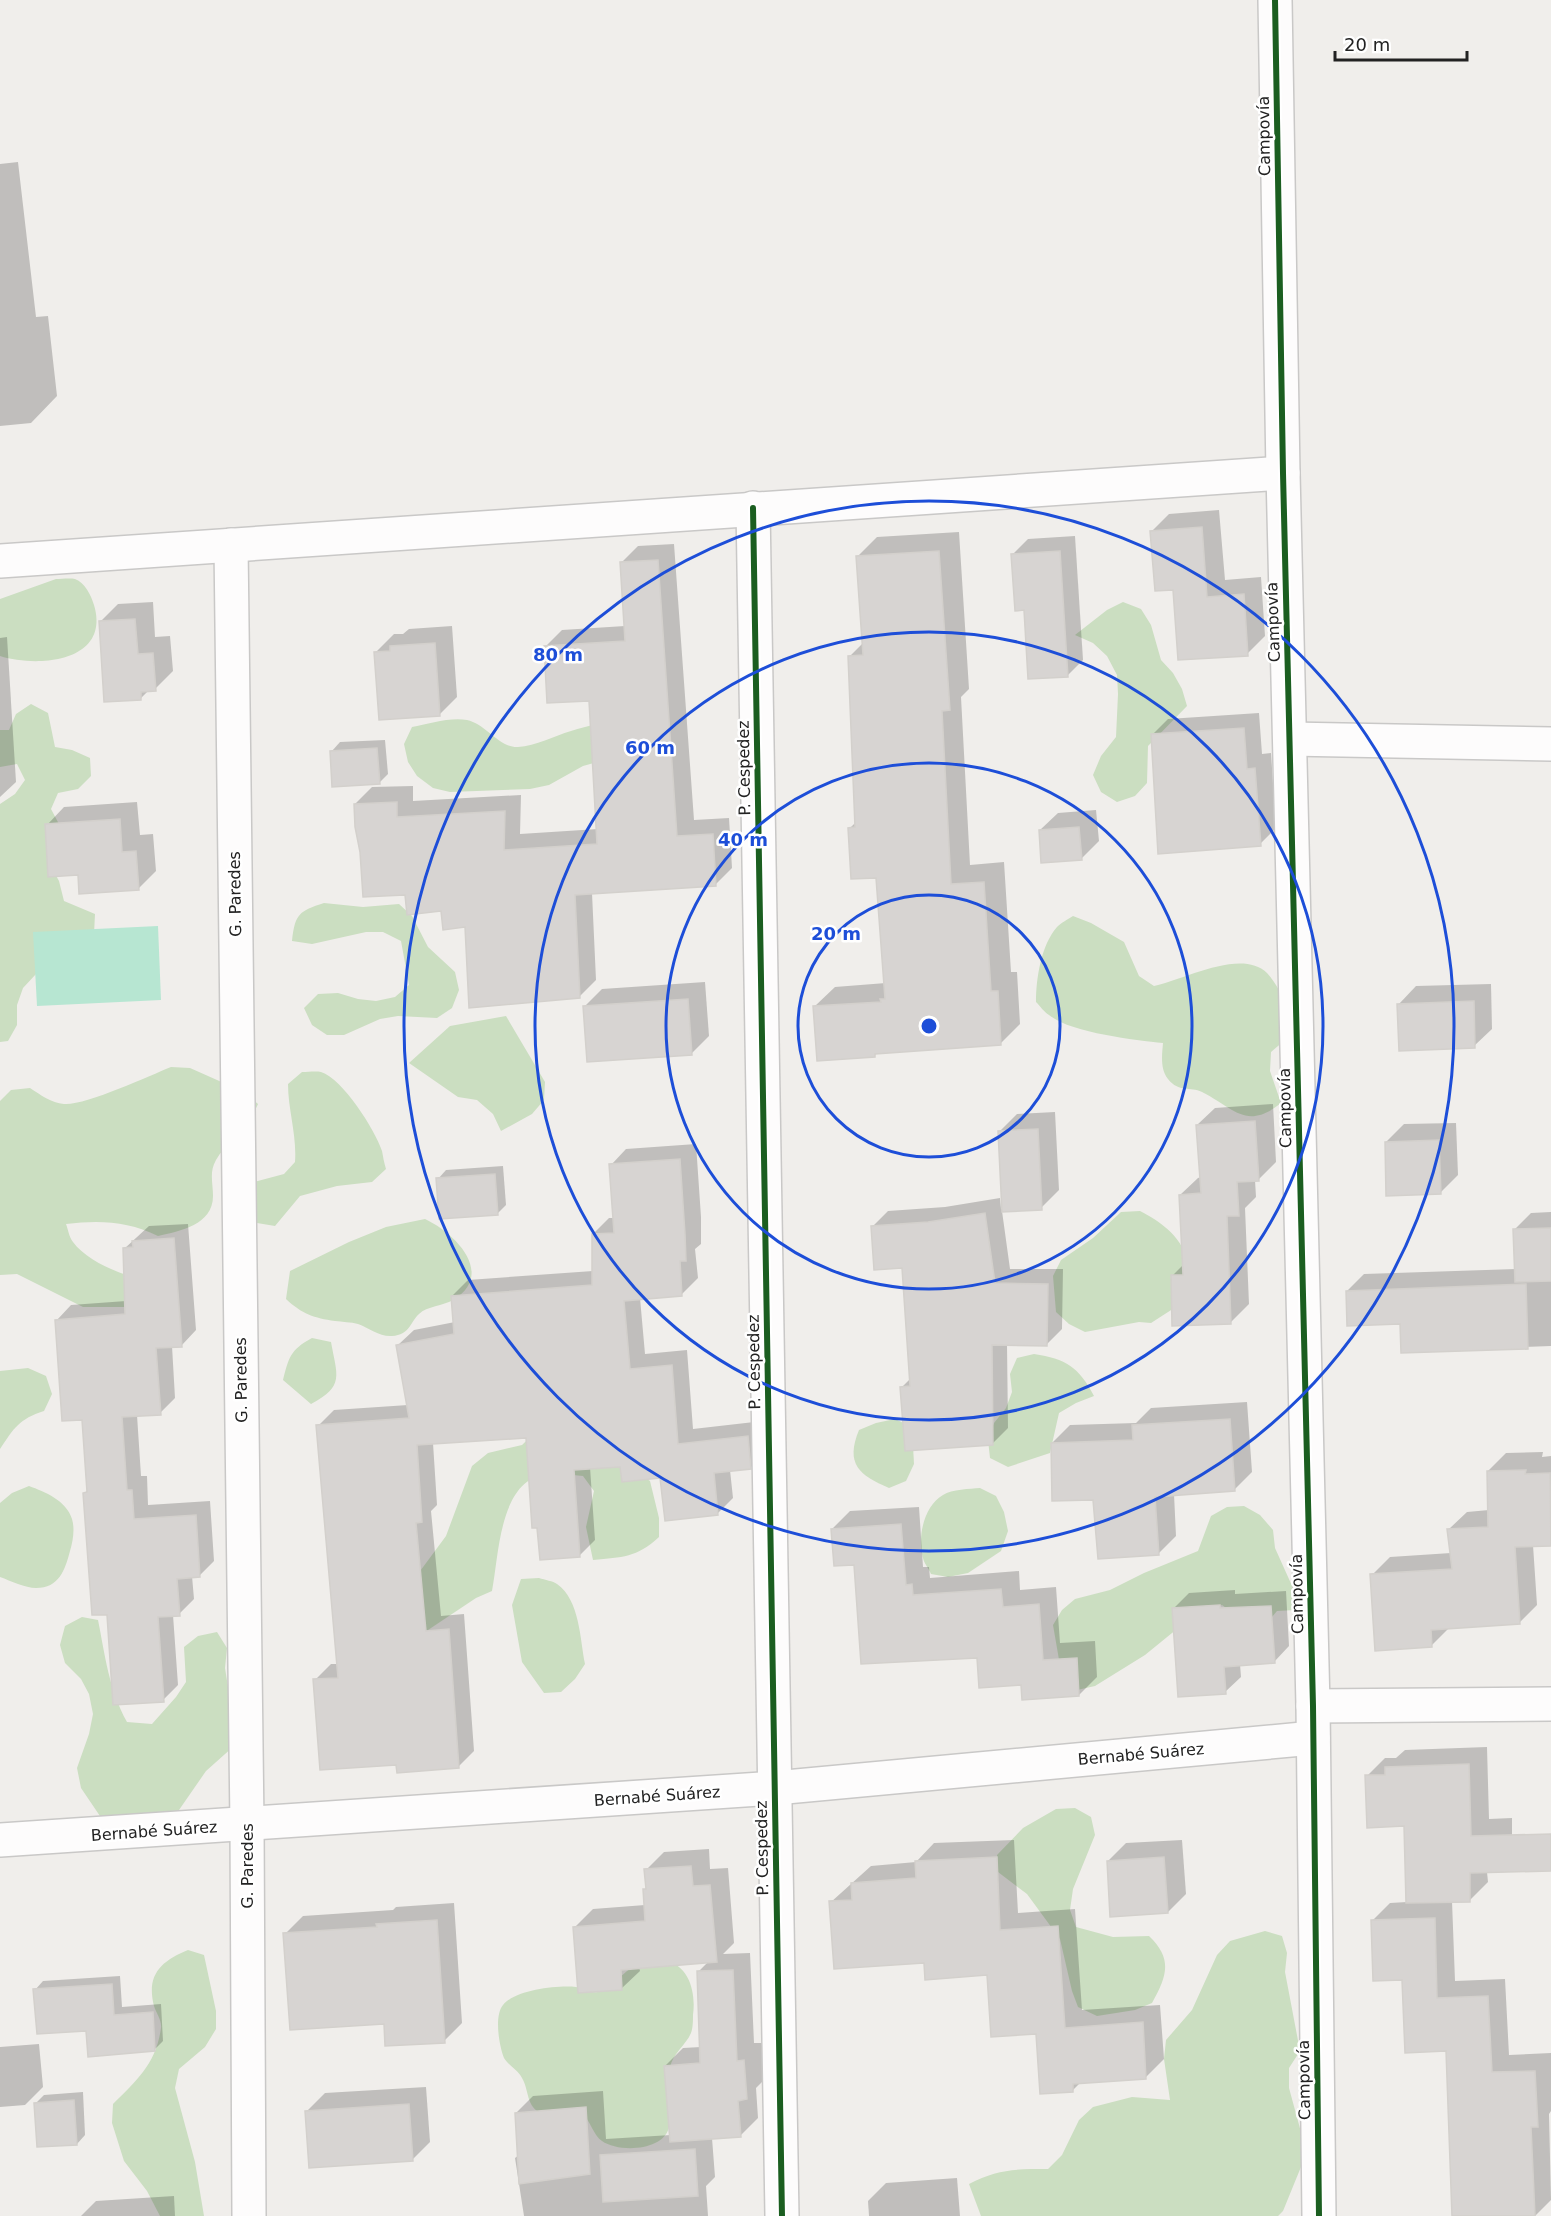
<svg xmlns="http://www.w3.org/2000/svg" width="1551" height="2216" font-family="'DejaVu Sans',sans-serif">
	<rect width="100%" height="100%" fill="#f0eeeb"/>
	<g fill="#cbdec1">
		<path d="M56,579C61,579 70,578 75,579C85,583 91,595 94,605C111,662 38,668 0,656V599Z"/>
		<path d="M1123,602L1141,609L1151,625L1161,660L1173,673L1182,689L1187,706L1148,746L1147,783L1135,796L1117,802L1101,792L1093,775L1101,756L1116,737L1118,694L1117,675L1107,656L1093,643L1075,635L1107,610Z"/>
		<path d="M31,704L48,713L55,747L72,750L90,758L91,776L78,789L58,793L51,809L60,826L50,865L59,881L64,901L95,914L94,934L36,974L23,988L17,1005V1025L8,1041L0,1042V804L15,794L25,780L17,764L0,767V730H9L16,714Z"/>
		<path d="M625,719L619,756L583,766L549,785L530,789L450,792L433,788L417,776L408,762L404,744L412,727C428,724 450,717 467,720C486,724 499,748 518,747C536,746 554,736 571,731C588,725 607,723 625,719Z"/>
		<path d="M324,903L363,907L399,904L412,916L428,947L455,972L459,990L452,1008L437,1018L398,1016L380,1019L344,1035H327L312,1025L304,1008L318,994L338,993L358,999L376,1001L395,997L409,985L401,941L383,932H366L312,944L292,941C295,914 299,911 324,903Z"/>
		<path d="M1073,916L1091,923L1124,942L1139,976L1154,986C1184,980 1241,948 1267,973C1280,987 1286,1006 1293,1023L1285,1040L1271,1052L1270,1071L1281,1103C1246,1131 1234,1108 1202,1092C1190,1086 1179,1093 1168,1079C1160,1069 1162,1055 1163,1043C1135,1040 1071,1033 1049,1015C1044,1012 1040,1006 1036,1002C1036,979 1041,945 1057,927C1061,923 1068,919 1073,916Z"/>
		<path d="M506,1016L545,1082L544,1100L532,1114L501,1131L493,1114L477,1100L458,1097L409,1063L450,1026Z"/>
		<path d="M171,1067L190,1068L244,1092L258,1104C255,1110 253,1116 250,1121C241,1136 225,1144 216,1160C209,1172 213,1183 213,1196C213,1225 180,1231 158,1236C128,1221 99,1220 66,1224C68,1229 69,1237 73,1242C86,1260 118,1274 139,1278L144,1303L125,1307H83L17,1274L0,1275V1101L11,1090L30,1088C41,1095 51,1103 64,1104C84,1106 149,1076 171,1067Z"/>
		<path d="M302,1072C308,1072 316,1071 321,1072C343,1079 375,1130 382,1151C383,1156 384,1163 386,1169L372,1182L337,1186L300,1196L275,1226L257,1223L241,1212L250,1183L284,1174L295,1162C297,1135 288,1110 288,1084Z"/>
		<path d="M1140,1211C1160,1221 1186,1239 1187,1265C1187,1277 1183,1290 1182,1303L1151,1323L1139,1322L1085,1332L1069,1324L1056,1312L1053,1276L1061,1260L1093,1238L1121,1212Z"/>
		<path d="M425,1219C455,1233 496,1274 453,1300C443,1306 427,1306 419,1314C410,1322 410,1335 392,1336C380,1337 369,1328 358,1324C351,1322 342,1322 335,1321C314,1318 302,1314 286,1299L290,1271L349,1242L386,1227Z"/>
		<path d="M312,1338L331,1342C337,1376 345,1386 311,1404L283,1380C289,1357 290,1350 312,1338Z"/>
		<path d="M1034,1354C1066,1359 1079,1367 1094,1396L1076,1403L1059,1413L1050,1453L1008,1467L990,1458L988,1440L994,1423L1006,1408L1012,1392L1010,1374L1017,1358Z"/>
		<path d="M28,1368L46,1376L52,1394L44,1411C19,1419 14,1428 0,1449V1371Z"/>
		<path d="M549,1419L602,1449L650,1481L659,1518V1537C636,1558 623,1557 593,1560L586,1527L594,1491L583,1476C571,1475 557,1473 545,1474C499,1482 499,1555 492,1591L476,1598L428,1630L407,1632L412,1582L446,1536L472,1466L488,1453L522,1445Z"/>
		<path d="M895,1419L912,1427L914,1464L906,1481L889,1488C859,1475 845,1464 859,1430L876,1423Z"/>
		<path d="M29,1486C45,1492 66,1500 72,1519C75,1529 73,1541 70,1551C65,1570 59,1588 36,1588C25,1588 11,1581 0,1577V1503L12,1493Z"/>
		<path d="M980,1488L996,1496L1004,1512L1008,1531L1001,1551L968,1573L948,1577L931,1574C929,1569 924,1563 923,1558C917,1537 924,1506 943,1495C952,1489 970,1489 980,1488Z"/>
		<path d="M1244,1506L1260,1515L1273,1530L1275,1548L1293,1588L1295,1610L1277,1611L1265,1625L1237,1616L1222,1605L1188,1620L1145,1655L1095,1686L1077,1690L1062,1677L1053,1625L1062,1610L1075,1599L1110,1590L1144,1573L1198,1551L1211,1516L1227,1507Z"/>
		<path d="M539,1578C545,1580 553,1581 557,1584C580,1600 580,1640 585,1664L575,1679L561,1692L544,1693L522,1662L512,1605L521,1579Z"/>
		<path d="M82,1617L98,1620C105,1655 109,1690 127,1722L152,1724L176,1697L186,1682L184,1647L198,1636L217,1632L227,1648L225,1668L234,1725V1746L206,1771L170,1823L102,1819L81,1788L77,1768L89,1734L93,1714L89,1694L81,1679L65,1663L60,1645L65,1626Z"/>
		<path d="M1075,1808L1091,1817L1095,1835L1073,1889L1070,1910L1076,1927L1113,1937L1149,1936C1173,1959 1167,1976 1152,2003L1135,2010L1097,2016L1078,2007L1072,1991L1060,1939L1027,1894L998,1872L997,1855L1023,1828L1056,1809Z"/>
		<path d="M1265,1931L1282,1936L1287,1953L1285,1972L1300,2051L1289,2068V2088L1304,2143L1303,2162L1283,2211L1278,2216H981L969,2184C997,2169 1017,2169 1048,2169L1062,2155L1079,2120L1093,2107L1132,2097L1170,2100L1164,2059L1166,2040L1192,2010L1217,1955L1230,1941Z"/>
		<path d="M188,1950L204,1955L216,2011V2029L205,2047L179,2069L175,2088L195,2162L204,2216H160L147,2191L124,2161L112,2123L113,2104C137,2080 156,2064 161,2028C162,2020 156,2013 154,2006C146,1975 161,1961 188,1950Z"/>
		<path d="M647,1960C652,1960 659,1959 665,1960C690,1966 696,1993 693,2015C693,2020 693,2028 691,2033C686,2045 672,2054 670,2068C667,2087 674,2108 669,2127C664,2151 619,2153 602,2141C593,2135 591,2121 581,2112C572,2112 548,2116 541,2113C526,2107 529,2089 522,2078C518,2070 508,2065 504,2058C499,2045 494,2016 503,2005C515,1990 557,1985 576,1987C583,1988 591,1993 598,1992C610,1992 618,1978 627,1971C633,1966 640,1963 647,1960Z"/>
	</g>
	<path fill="#b7e6d2" d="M158,926L161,1000L37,1006L33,932Z"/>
	<g fill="#0003">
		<path d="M18,162L36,317L48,316L57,396L31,423L0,426V164Z"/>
		<path d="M1219,510L1225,580L1261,577L1265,636L1247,654L1175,588L1152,531L1169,514Z"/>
		<path d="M959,532L969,689L961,697L970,865L1004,862L1011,972H1017L1020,1024L1000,1044L878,1052L874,1056L815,1006L835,987L886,983L878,876L849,829L856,822L849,657L863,643L857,557L877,537Z"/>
		<path d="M1075,536L1083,660L1068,675L1026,609L1013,554L1028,539Z"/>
		<path d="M674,544L694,820L729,818L732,868L715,885L592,893L596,980L579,997L443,909L406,893L355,804L372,787L413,786V801L521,795L520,834L598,829L591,699L545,647L562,630L625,626L621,563L638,546Z"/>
		<path d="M153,602L155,637L170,636L173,671L155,689L149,690L140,699L100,622L118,604Z"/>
		<path d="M452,626L457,697L439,715L376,652L394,634H403L409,629Z"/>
		<path d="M7,637L16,782L0,797V638Z"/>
		<path d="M1259,713L1262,754L1271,753L1276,828L1260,844L1152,735L1168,719Z"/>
		<path d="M385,740L388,774L379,783L332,751L340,742Z"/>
		<path d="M137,802L140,835L153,834L156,871L138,889L79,874L47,825L64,807Z"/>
		<path d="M1096,810L1099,841L1081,859L1040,830L1058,813Z"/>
		<path d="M705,982L709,1036L691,1054L584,1007L602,989Z"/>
		<path d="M1491,984L1492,1029L1474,1046L1399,1004L1416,986Z"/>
		<path d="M1273,1104L1276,1162L1258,1180H1255L1256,1197L1245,1208L1249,1304L1231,1322L1172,1276L1184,1264L1180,1195L1198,1178L1201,1177L1197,1125L1215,1108Z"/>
		<path d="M1055,1112L1059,1190L1041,1208L1002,1211L1010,1269H1063L1062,1329L1047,1344H1007L1008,1428L993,1443L902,1387L911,1378L904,1266L873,1226L888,1211L945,1207L1000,1198L1001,1209H1004L999,1132L1017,1114Z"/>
		<path d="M1456,1123L1458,1175L1440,1193L1386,1142L1404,1124Z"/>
		<path d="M696,1144L701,1217V1244L695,1249L698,1278L682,1294L640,1298L645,1354L687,1350L693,1429L763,1421L766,1452L750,1468L730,1470L733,1498L717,1514L661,1477L621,1465L590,1467L595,1540L580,1555L527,1436L433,1443L437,1505L431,1511L441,1616L464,1614L474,1751L458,1767L398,1763L315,1680L331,1664H338L318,1426L334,1410L408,1405L398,1345L414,1330L455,1322L452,1296L468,1280L593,1271V1234L609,1218H615L611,1165L626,1149Z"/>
		<path d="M503,1166L506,1205L497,1214L438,1179L446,1170Z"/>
		<path d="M1551,1212V1346L1402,1352L1401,1322L1347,1291L1364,1274L1516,1269L1514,1230L1531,1213Z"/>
		<path d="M188,1224L196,1330L182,1345L172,1346L175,1398L160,1413L137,1415L141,1476H147L148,1505L210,1501L214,1561L199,1576H192L194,1599L179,1614L173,1615L178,1685L163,1700L108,1613L85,1493L89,1489L84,1418L57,1320L71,1305L126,1301L124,1249L149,1226Z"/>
		<path d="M1247,1402L1252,1472L1234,1490L1174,1494L1176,1536L1158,1554L1095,1499L1052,1443L1070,1425L1136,1423L1151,1408Z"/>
		<path d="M1543,1452L1542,1457L1551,1456V1544L1533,1545L1537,1605L1519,1623L1450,1627L1431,1646L1372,1575L1390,1557L1451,1553L1449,1529L1467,1512L1489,1510L1488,1471L1506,1453Z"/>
		<path d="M919,1507L923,1567H929L930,1578L1019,1571L1020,1590L1056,1587L1060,1643L1095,1641L1097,1677L1079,1695L1022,1684L979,1656L855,1563L832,1529L850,1511Z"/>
		<path d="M1235,1590V1594L1286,1591L1289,1646L1274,1662L1240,1664L1241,1677L1225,1692L1174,1608L1189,1593Z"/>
		<path d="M1487,1747L1489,1819L1512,1818V1853L1487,1872L1488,1882L1470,1900L1452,1901L1455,1981L1505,1979L1509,2055L1551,2053V2111L1549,2114L1551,2200L1535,2216H1453L1447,2050L1403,1978L1372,1921L1390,1903L1407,1902L1406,1825L1367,1776L1385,1758H1396L1405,1750Z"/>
		<path d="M1014,1840L1018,1913L1075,1909L1082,2010L1160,2005L1164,2059L1146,2077L1081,2082L1073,2090L1037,2033L989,1973L925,1962L831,1902L871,1866L916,1862L934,1843Z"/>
		<path d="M1182,1840L1186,1894L1168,1912L1108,1861L1126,1843Z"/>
		<path d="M709,1849L710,1869L728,1868L734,1943L723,1954L750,1953L754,2043H762L764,2080L756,2088L758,2118L740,2136L712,2138L715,2177L706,2186L708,2216H524L515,2158L519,2155L516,2113L533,2096L603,2091L606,2139L671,2135L665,2066L683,2048L701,2047L698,1972L709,1961L639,1967L640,1971L622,1988L575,1927L593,1909L645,1905L644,1890L648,1887L646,1870L664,1852Z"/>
		<path d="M454,1903L462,2023L444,2041L385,2022L285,1934L303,1916L393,1910L396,1907Z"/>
		<path d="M120,1976L122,2007L161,2004L163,2041L154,2050L88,2029L35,1990L43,1981Z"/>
		<path d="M39,2044L43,2087L25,2105L0,2107V2047Z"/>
		<path d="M426,2087L430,2142L412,2160L307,2111L325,2093Z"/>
		<path d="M83,2092L85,2135L77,2144L36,2103L44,2095Z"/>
		<path d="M957,2178L960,2216H869L868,2201L886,2183Z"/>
		<path d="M174,2196L175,2216H81L96,2201Z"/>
	</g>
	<g fill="#d7d4d2" stroke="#d3d0cc" stroke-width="1.5">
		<path d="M1202,527L1207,597L1244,594L1248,656L1178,660L1173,590L1155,591L1150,531Z"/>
		<path d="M939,551L950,710L942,711L951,884L984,882L991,991H998L1001,1045L875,1054V1057L817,1061L813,1006L881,1002L880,999H885L876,878L851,879L848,828L855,827L848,656L863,655L856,556Z"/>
		<path d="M1060,551L1068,677L1028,679L1024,610L1015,611L1011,554Z"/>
		<path d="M658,560L677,836L713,834L716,886L575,895L580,998L469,1008L465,927L443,930L441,911L407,915L405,895L363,897L360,852L355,827L354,804L397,802V817L505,811L504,850L597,844L589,701L547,703L544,646L625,641L620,562Z"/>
		<path d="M135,619L138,654L153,653L156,691L141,692V700L104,702L99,621Z"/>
		<path d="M435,643L440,716L379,720L374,652L390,651V646Z"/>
		<path d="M1244,728L1247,769L1255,768L1261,846L1158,854L1151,734Z"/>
		<path d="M377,748L380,784L332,787L330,751Z"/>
		<path d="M120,819L122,852L136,851L139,890L79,894L78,875L48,877L45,824Z"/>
		<path d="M1079,827L1082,860L1041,863L1039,830Z"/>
		<path d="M688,999L692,1055L587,1062L583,1006Z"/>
		<path d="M1474,1001L1475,1048L1399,1051L1397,1004Z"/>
		<path d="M1255,1121L1259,1181L1237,1182L1239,1216H1227L1231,1324L1172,1326L1171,1275H1183L1179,1195L1201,1193L1196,1125Z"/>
		<path d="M1038,1129L1042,1210L1002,1212L998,1131Z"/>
		<path d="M1439,1140L1441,1194L1386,1196L1385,1142Z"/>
		<path d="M680,1159L685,1234L686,1261H680L682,1296L624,1301L630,1369L672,1365L678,1444L748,1436L751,1469L714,1473L718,1515L665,1521L660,1478L622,1482L620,1467L574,1470L580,1557L540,1560L537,1528H532L526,1438L417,1445L422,1522L416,1523L426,1631L449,1629L459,1768L397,1773L396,1765L320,1770L313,1679L338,1678L316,1425L409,1418L396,1345L454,1334L451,1296L592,1285V1234L614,1233L609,1164Z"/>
		<path d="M495,1174L498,1215L439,1219L436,1178Z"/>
		<path d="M985,1213L995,1283L1048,1284L1047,1346L992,1345L993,1445L905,1451L900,1387L910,1386L902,1268L874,1270L871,1226L928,1222Z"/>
		<path d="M1551,1228V1281L1515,1282L1513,1229Z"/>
		<path d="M174,1238L182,1347L156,1348L161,1415L122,1417L127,1490H132L134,1519L196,1515L200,1577L177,1579L180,1616L158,1617L164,1702L113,1705L107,1615H92L83,1493L87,1492L82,1420L62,1421L55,1320L125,1314L123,1248L133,1247L132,1241Z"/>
		<path d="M1526,1284L1528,1349L1401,1353L1400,1324L1347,1326L1346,1291Z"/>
		<path d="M1230,1419L1235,1491L1155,1497L1159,1555L1098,1559L1093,1500L1052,1501L1051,1443L1133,1440L1132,1425Z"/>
		<path d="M1526,1470L1525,1474L1550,1473L1551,1546L1515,1547L1520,1624L1431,1630L1432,1647L1375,1651L1370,1574L1452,1569L1447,1529L1488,1527L1487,1471Z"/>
		<path d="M901,1524L906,1585L912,1584L913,1595L1001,1589L1003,1607L1039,1604L1043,1660L1077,1658L1079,1696L1022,1700L1021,1685L979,1688L977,1658L861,1664L854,1565L834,1566L831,1529Z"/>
		<path d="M1220,1605V1608L1271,1606L1275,1663L1224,1667L1226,1694L1178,1697L1172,1608Z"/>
		<path d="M1469,1764L1471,1836L1551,1834V1871L1470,1873V1902L1406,1903L1404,1826L1367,1828L1365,1775H1385V1767Z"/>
		<path d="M997,1857L1000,1930L1058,1926L1065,2028L1143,2022L1146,2079L1073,2084V2092L1040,2094L1036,2034L991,2037L987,1975L925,1980L924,1963L834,1969L829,1901L852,1900L851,1883L916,1878L915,1861Z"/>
		<path d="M1164,1857L1168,1913L1110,1917L1107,1861Z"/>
		<path d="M691,1866L693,1886L710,1885L717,1962L621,1970L622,1990L578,1993L573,1927L645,1921L643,1889H646L644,1869Z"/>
		<path d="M1435,1918L1437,1998L1488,1996L1492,2072L1535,2071L1538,2127H1531L1535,2216H1452L1446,2051L1405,2053L1402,1980L1373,1981L1371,1920Z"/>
		<path d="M437,1920L445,2043L385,2046L384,2024L290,2030L283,1933L377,1927L376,1924Z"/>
		<path d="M733,1970L737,2061L744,2060L747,2099L738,2101L741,2137L670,2142L664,2066L700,2063L697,1971Z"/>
		<path d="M112,1984L114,2015L153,2012L155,2051L88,2057L86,2031L37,2034L33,1989Z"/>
		<path d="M74,2100L77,2145L37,2147L34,2103Z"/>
		<path d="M409,2104L413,2161L309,2168L305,2111Z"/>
		<path d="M586,2107L590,2174L519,2184L515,2113Z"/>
		<path d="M695,2149L698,2196L603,2202L600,2155Z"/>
	</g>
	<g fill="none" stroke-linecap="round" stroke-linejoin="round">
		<defs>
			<g id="street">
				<path d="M1275,0L1283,473L1313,1706L1319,2216"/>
				<path d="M753,508L782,2216"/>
				<path d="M231,545L247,1825L249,2216"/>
				<path d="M0,561L1283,473"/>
				<path d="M1290,739L1551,744"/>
				<path d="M1313,1706L1551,1704"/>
				<path d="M0,1840L775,1788L1313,1738"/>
			</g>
		</defs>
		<use href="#street" stroke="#c9c8c7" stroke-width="36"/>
		<use href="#street" stroke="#fdfcfc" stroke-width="33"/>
		<defs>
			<g id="cycleway">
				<path d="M1275,0L1283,473L1313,1706L1319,2216"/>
				<path d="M753,508L782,2216"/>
			</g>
		</defs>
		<use href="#cycleway" stroke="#fff" stroke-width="10"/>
		<use href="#cycleway" stroke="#1b5e20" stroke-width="6"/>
	</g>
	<g fill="none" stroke="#1d4ed8" stroke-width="3">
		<circle cx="929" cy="1026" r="131"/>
		<circle cx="929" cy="1026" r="263"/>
		<circle cx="929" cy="1026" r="394"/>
		<circle cx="929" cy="1026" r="525"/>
	</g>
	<g text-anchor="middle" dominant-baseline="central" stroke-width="5" stroke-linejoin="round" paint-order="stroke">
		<g font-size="16" fill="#222" stroke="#fff">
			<text transform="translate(1264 136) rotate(-91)">Campovía</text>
			<text transform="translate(1273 622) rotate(-92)">Campovía</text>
			<text transform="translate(744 768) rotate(-91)">P. Cespedez</text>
			<text transform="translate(235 894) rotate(-91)">G. Paredes</text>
			<text transform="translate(1285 1108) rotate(-91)">Campovía</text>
			<text transform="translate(754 1362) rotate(-91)">P. Cespedez</text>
			<text transform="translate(241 1380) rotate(-91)">G. Paredes</text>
			<text transform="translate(1297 1594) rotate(-91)">Campovía</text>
			<text transform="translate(1141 1754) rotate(-5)">Bernabé Suárez</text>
			<text transform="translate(657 1796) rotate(-4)">Bernabé Suárez</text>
			<text transform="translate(154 1831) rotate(-4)">Bernabé Suárez</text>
			<text transform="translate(762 1848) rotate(-91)">P. Cespedez</text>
			<text transform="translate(247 1866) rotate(-90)">G. Paredes</text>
			<text transform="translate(1304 2080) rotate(-91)">Campovía</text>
		</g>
	</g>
	<circle cx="929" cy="1026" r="9" fill="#1d4ed8" stroke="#fff" stroke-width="3"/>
	<g font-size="18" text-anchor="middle" font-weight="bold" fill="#1d4ed8" stroke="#fff" stroke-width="5" stroke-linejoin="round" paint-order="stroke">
		<text x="558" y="661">80 m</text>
		<text x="650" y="754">60 m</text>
		<text x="743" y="846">40 m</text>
		<text x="836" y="940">20 m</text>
	</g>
	<path d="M1335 51v9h132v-9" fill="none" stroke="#222222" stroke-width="3"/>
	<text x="1344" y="51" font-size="18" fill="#222222" stroke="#ffffff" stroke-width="4.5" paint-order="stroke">20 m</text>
</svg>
